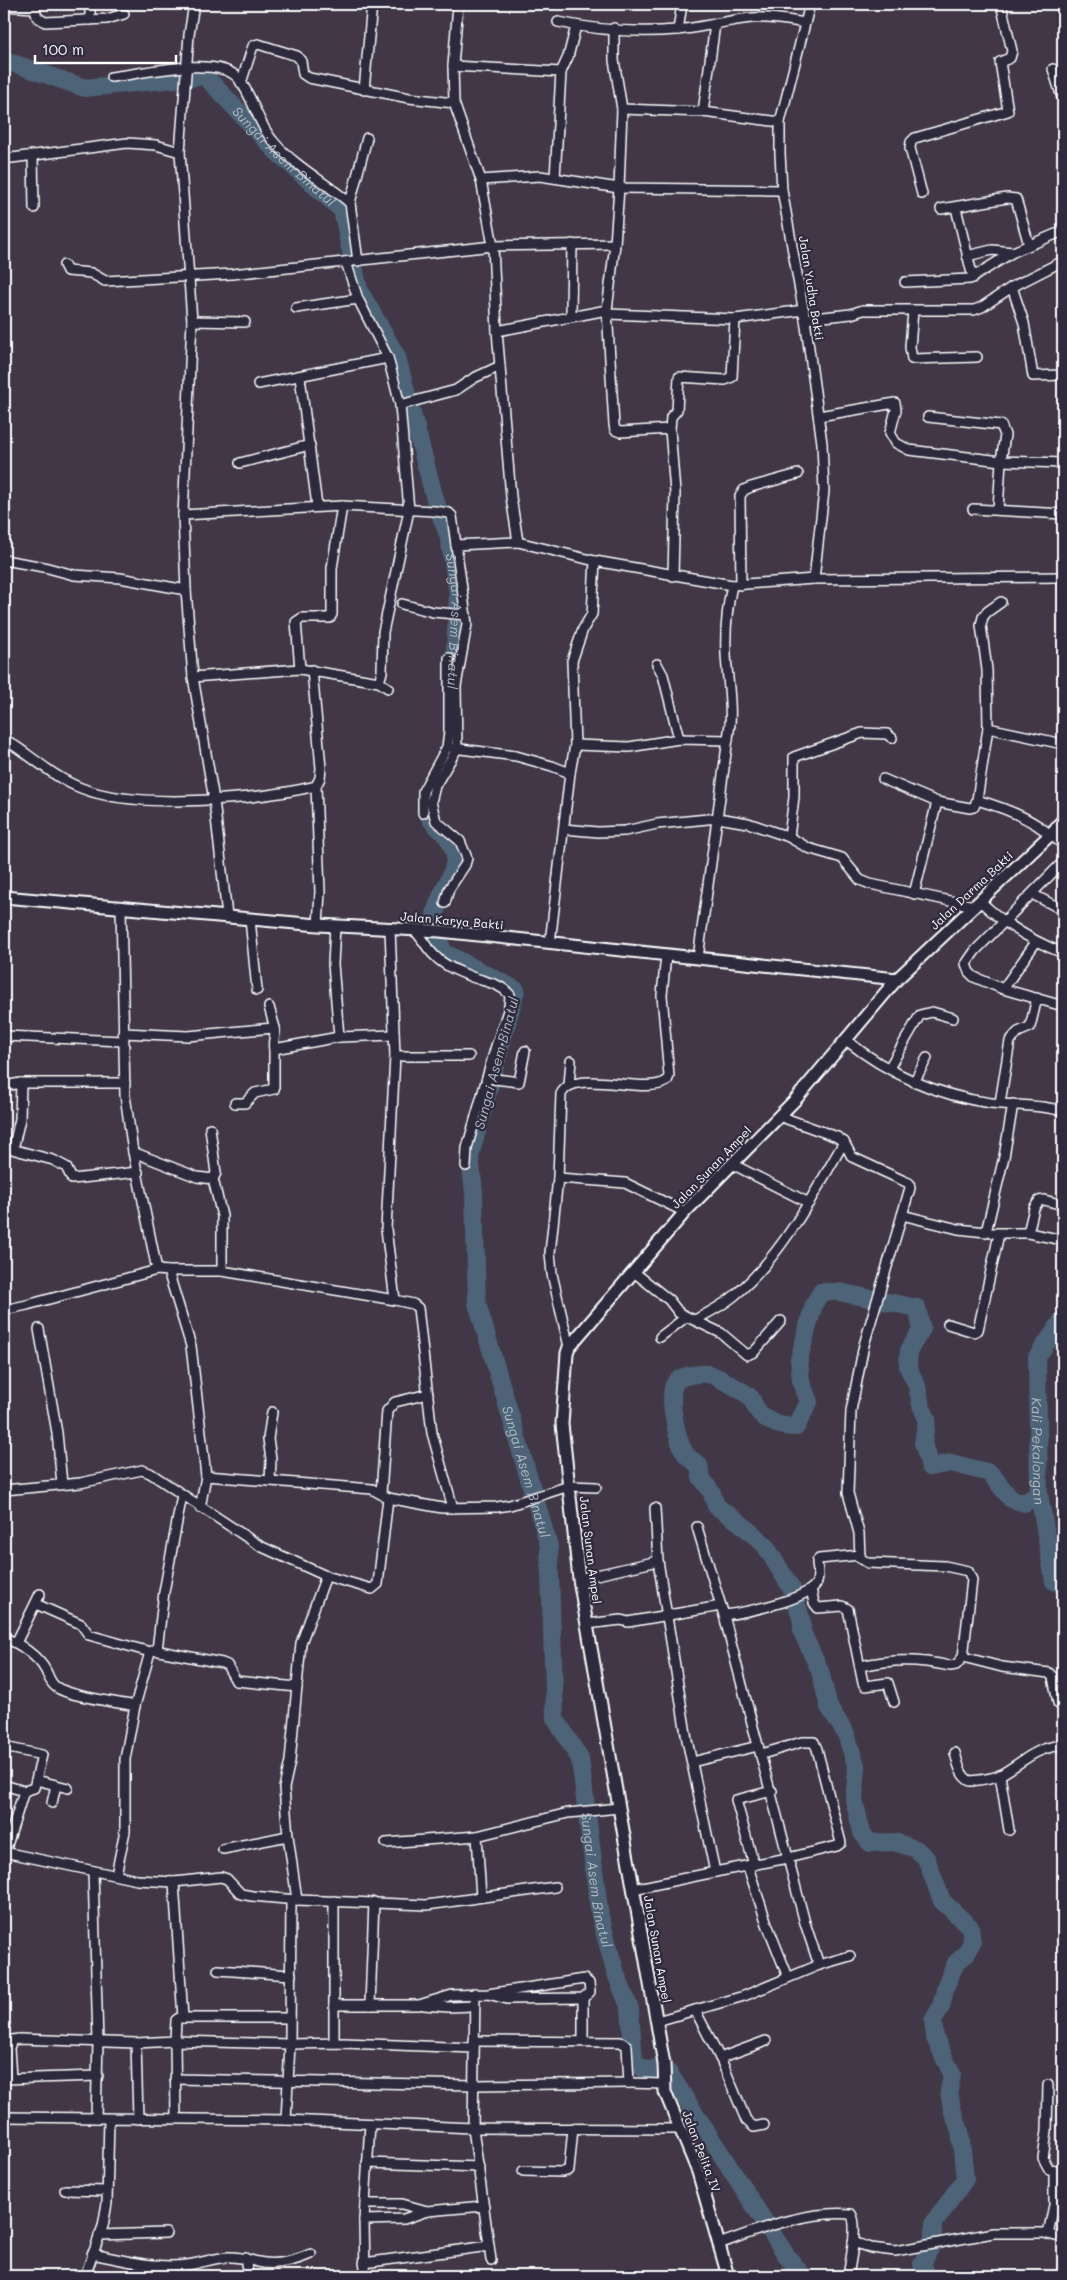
<svg xmlns="http://www.w3.org/2000/svg" width="1067" height="2280" font-family="Mali,sans-serif">
	<rect width="100%" height="100%" fill="#413746"/>
	<filter id="ink" filterUnits="userSpaceOnUse"><feTurbulence type="fractalNoise" baseFrequency=".02" numOctaves="2"/><feDisplacementMap in="SourceGraphic" scale="10" xChannelSelector="R" yChannelSelector="G"/><feConvolveMatrix kernelMatrix="1 2 1 2 8 2 1 2 1" color-interpolation-filters="sRGB"/></filter>
	<g filter="url(#ink)">
		<g fill="none" stroke-linecap="round" stroke-linejoin="round">
			<g stroke="#4d6378" stroke-width="18">
				<path id="s1" d="M4,60L85,88L205,76L277,152L342,210L359,290L397,357L436,503L449,537L458,594L453,691"/>
				<path id="s2" d="M427,791C422,831 446,822 454,851C460,871 435,898 435,918C435,928 440,942 443,952L516,990L470,1156L474,1193L477,1303L549,1546L555,1718L580,1759L600,1916L616,1974L630,2009L634,2062L645,2070L660,2069L669,2073L786,2255L803,2276"/>
				<path id="s3" d="M1063,1319L1037,1357L1039,1494L1054,1581L1063,1585"/>
				<path d="M928,2276L922,2264L932,2244L934,2223L965,2179L960,2131L952,2109L949,2091L952,2074L935,2038L933,2021L941,2007L946,1985L956,1963L966,1954L972,1942L970,1927L942,1901L926,1858L916,1849L894,1842L870,1843L862,1833L854,1800L857,1768L846,1734L829,1707L820,1671L802,1632V1622L793,1591L765,1545L739,1522L716,1506L712,1493L701,1477L699,1465C695,1462 688,1458 685,1453C677,1441 667,1395 675,1383C680,1375 699,1373 708,1374C715,1375 747,1393 751,1398C753,1401 754,1405 756,1408C765,1422 780,1427 796,1427L809,1402L801,1381L799,1359L814,1304L821,1292H839L917,1308L922,1329L909,1350L908,1367L917,1386L921,1405L927,1419L923,1443L930,1467L951,1463L990,1473L1011,1499L1024,1503L1039,1494"/>
			</g>
			<defs>
				<g id="minor">
					<path d="M34,4L37,17L45,22L107,19L124,14"/>
					<path d="M90,4V20"/>
					<path d="M194,4L189,35L180,152L192,321L183,515L186,590L193,677L214,800L227,916"/>
					<path d="M458,4L453,66L454,103L481,180L493,246L497,331L511,497L518,542L595,561L732,585C727,608 725,631 726,654C727,678 732,700 730,724L698,958"/>
					<path d="M810,4L780,122V153L782,190L805,319L822,443L824,491L814,579"/>
					<path d="M4,6L34,8"/>
					<path d="M558,22C596,30 638,33 676,30C702,28 727,20 752,18C770,17 788,20 805,23"/>
					<path d="M614,28V60L622,109L619,188L782,190"/>
					<path d="M678,30L682,4"/>
					<path d="M453,66L561,72L568,57L576,26"/>
					<path d="M1053,69L1063,101"/>
					<path d="M111,77C140,74 218,55 238,78C253,96 257,123 273,141C294,166 325,182 350,203"/>
					<path d="M241,83L253,46L258,44L297,56L301,61L303,74L309,78L409,98L454,103"/>
					<path d="M364,90L372,4"/>
					<path d="M622,109L703,112L780,122"/>
					<path d="M703,112L715,24"/>
					<path d="M33,155L34,208"/>
					<path d="M4,159L127,143L156,145L180,152"/>
					<path d="M555,178L561,72"/>
					<path d="M481,180L540,176L619,188L615,244L607,310L614,425L615,430L620,432L670,429L675,493L673,576"/>
					<path d="M922,194L910,148L911,142L915,138L1008,111L1000,62L1010,58L1012,51L1001,4"/>
					<path d="M956,208L973,278"/>
					<path d="M941,209L1007,198L1016,199L1029,245"/>
					<path d="M967,256L992,250L1013,252"/>
					<path d="M358,261L350,203L367,138"/>
					<path d="M346,262L358,299L388,358L394,381L400,405L409,510L383,632L382,672L379,682"/>
					<path d="M64,265L67,271L91,273L105,281L232,274L493,246L615,244"/>
					<path d="M905,282L970,279L1013,252L1063,231"/>
					<path d="M1012,287L1024,323L1033,376L1063,375"/>
					<path d="M296,308L358,299"/>
					<path d="M913,311L910,347L912,359L977,357"/>
					<path d="M608,314L735,319L804,310"/>
					<path d="M571,316L572,244"/>
					<path d="M805,319L851,314L863,310H974L982,307L1012,287L1063,261"/>
					<path d="M192,321L245,322"/>
					<path d="M497,331L607,310"/>
					<path d="M300,377L317,506"/>
					<path d="M258,384L388,358"/>
					<path d="M400,405L456,390L474,378L500,366"/>
					<path d="M819,416L895,403L896,410L890,433L896,443L909,450L1001,461L1063,463"/>
					<path d="M928,417L1001,425L1005,435L1001,461L998,510"/>
					<path d="M670,429L671,417L677,410L679,377L725,380L732,377L735,319"/>
					<path d="M240,463L310,445"/>
					<path d="M973,509L1063,514"/>
					<path d="M183,515L342,506L434,511L449,513L452,516L456,545L518,542"/>
					<path d="M4,560L44,567L74,575L120,578L186,590"/>
					<path d="M732,585L814,579L1063,577"/>
					<path d="M741,585L740,496L744,490L751,487L798,474"/>
					<path d="M1001,602L987,612L983,617L981,625L987,670L988,728L1063,744"/>
					<path d="M402,604L433,612L466,615"/>
					<path d="M657,664L663,675L679,739"/>
					<path d="M300,669L296,622L302,618H330L332,614V568L342,506"/>
					<path d="M312,670L321,768L320,778L316,786"/>
					<path d="M193,677L300,669L379,682L388,688"/>
					<path d="M988,728L977,800C998,806 1018,813 1037,825C1046,831 1054,838 1063,844"/>
					<path d="M4,739C30,754 52,777 81,788C135,810 258,800 316,786L320,892L318,925"/>
					<path d="M575,745L629,747L679,739L728,740"/>
					<path d="M453,748L516,756L552,766L570,773"/>
					<path d="M883,779L937,802L970,808L974,807L977,800"/>
					<path d="M423,813V791L447,747L449,732V658"/>
					<path d="M564,829L598,832L625,831L657,824L718,818L748,823L789,837L808,848L842,858L860,880L870,884L974,906"/>
					<path d="M789,837L794,797V757L862,733L887,734L892,738"/>
					<path d="M1063,862L975,951L966,964L969,972L974,977L1003,989L1063,1006"/>
					<path d="M914,894L937,802"/>
					<path d="M1032,894L1063,910"/>
					<path d="M980,901C1005,925 1032,941 1063,953"/>
					<path d="M445,903L449,889L465,865L467,858L460,841L436,821L431,802L435,786L457,749L456,686L467,624L456,545"/>
					<path d="M121,908L125,1095L133,1152L157,1270"/>
					<path d="M250,919L257,990"/>
					<path d="M335,926L333,964L339,1037"/>
					<path d="M390,929L395,1056L386,1229L395,1300L413,1304L418,1308L432,1433L453,1508"/>
					<path d="M413,929C422,937 426,948 435,956C444,966 460,972 472,977C485,982 500,983 510,995L509,1008L496,1046L467,1148L466,1166"/>
					<path d="M550,943L570,773L575,745L572,661L583,629L592,614L595,561"/>
					<path d="M1003,989L1036,942"/>
					<path d="M269,1007L275,1028"/>
					<path d="M123,1033L188,1036L273,1028H275C276,1036 272,1041 274,1049L339,1037L394,1035"/>
					<path d="M4,1036L123,1041"/>
					<path d="M846,1040C887,1073 938,1096 991,1103C1016,1106 1039,1104 1063,1111"/>
					<path d="M395,1056H469"/>
					<path d="M889,1068L920,1015L932,1012L953,1018"/>
					<path d="M487,1078L519,1082L525,1051"/>
					<path d="M914,1082L927,1058"/>
					<path d="M569,1085L571,1061"/>
					<path d="M4,1086L21,1083H125"/>
					<path d="M235,1103H245L255,1093L274,1089V1049"/>
					<path d="M1000,1103L1010,1041L1018,1032L1030,1027L1037,998"/>
					<path d="M779,1116L837,1137L844,1142L852,1157L904,1181L909,1183L910,1188L864,1345L851,1411L848,1493L859,1533L860,1558L868,1563L945,1566L968,1571L972,1580L963,1657L1002,1667L1049,1673L1053,1677L1058,1703L1063,1708"/>
					<path d="M4,1147L53,1160L66,1167L72,1179L138,1172"/>
					<path d="M13,1149L20,1119L21,1083"/>
					<path d="M133,1152L197,1177L213,1179L216,1173L210,1128"/>
					<path d="M732,1164L809,1203"/>
					<path d="M558,1178L625,1183L685,1212"/>
					<path d="M213,1179L222,1216V1271"/>
					<path d="M902,1215L958,1229L986,1232L1004,1157L1013,1104"/>
					<path d="M993,1233H1028L1063,1240"/>
					<path d="M1028,1233L1034,1208L1039,1201L1044,1200L1063,1205"/>
					<path d="M168,1271H222L395,1300"/>
					<path d="M634,1272L669,1300L679,1313L721,1333L747,1355L754,1352L781,1321"/>
					<path d="M4,1310L27,1305L157,1270L168,1271L191,1346L206,1476L372,1489L388,1498"/>
					<path d="M695,1320C708,1313 722,1306 734,1296C781,1257 814,1194 844,1142"/>
					<path d="M948,1324L974,1332L978,1330L999,1234"/>
					<path d="M39,1329L57,1433L62,1484"/>
					<path d="M660,1337L686,1317"/>
					<path d="M569,1347L552,1274L550,1253L558,1178L561,1094C574,1067 644,1096 667,1081L669,1076L662,995L666,955"/>
					<path d="M270,1481L271,1459L268,1439L272,1412"/>
					<path d="M4,1490L80,1483L142,1470L150,1473L260,1546L326,1576L372,1589L378,1584L388,1498L442,1508L497,1507L510,1505L569,1486L596,1487"/>
					<path d="M381,1493L387,1411L395,1402L428,1394"/>
					<path d="M200,1508L206,1476"/>
					<path d="M697,1527L721,1606"/>
					<path d="M658,1561L687,1740L715,1872L788,1858C767,1777 744,1696 724,1615"/>
					<path d="M579,1579L658,1561L655,1508"/>
					<path d="M811,1589L814,1603L818,1608L842,1606L848,1609L863,1683L865,1686L888,1683L894,1702"/>
					<path d="M36,1604L81,1624L89,1635L150,1652"/>
					<path d="M587,1624L621,1620L628,1622L721,1606L724,1615C743,1613 806,1600 816,1584C820,1577 817,1568 817,1561L819,1559L860,1555"/>
					<path d="M4,1638C18,1642 39,1657 46,1671C49,1677 50,1683 56,1687C70,1697 117,1702 135,1706L125,1759V1831L116,1875"/>
					<path d="M16,1643L40,1594"/>
					<path d="M157,1650L164,1592L182,1495"/>
					<path d="M860,1666C893,1659 917,1659 950,1666L956,1665L963,1657"/>
					<path d="M135,1706L150,1652L154,1650L222,1663L227,1665L236,1681L297,1687"/>
					<path d="M4,1747L42,1755L34,1788L24,1791"/>
					<path d="M955,1753C958,1763 960,1776 970,1781C979,1780 992,1779 1000,1775C1024,1762 1033,1748 1063,1745"/>
					<path d="M762,1754L802,1742H814L817,1749L841,1843L837,1846L788,1858L805,1923L819,1965"/>
					<path d="M692,1762L758,1746"/>
					<path d="M1000,1775L1009,1830"/>
					<path d="M36,1780L68,1788"/>
					<path d="M4,1785L24,1791L5,1852"/>
					<path d="M52,1803L56,1785"/>
					<path d="M386,1843L477,1836"/>
					<path d="M223,1849L288,1836"/>
					<path d="M4,1852L137,1880L174,1882L221,1877L227,1879L241,1894L252,1896L297,1900L427,1905L555,1887"/>
					<path d="M754,1865L736,1800L772,1791"/>
					<path d="M748,1867L767,1924L788,1977"/>
					<path d="M93,1871L98,2042L96,2118"/>
					<path d="M174,1882L183,2018"/>
					<path d="M633,1889L715,1872"/>
					<path d="M481,1897L477,1836L568,1813L619,1808"/>
					<path d="M297,1900L288,1836L284,1788L290,1761L301,1643L326,1576"/>
					<path d="M218,1970L291,1975"/>
					<path d="M475,1993L473,2128L491,2260"/>
					<path d="M334,2005H419L452,1995L488,1994L584,1979L589,1983L590,1992L583,1998L507,1999L488,1994"/>
					<path d="M370,2005L374,1902"/>
					<path d="M424,2005L448,2007L474,2006"/>
					<path d="M695,2010L722,2062L746,2120L754,2127L764,2125"/>
					<path d="M657,2021L744,1996L819,1965L850,1956"/>
					<path d="M474,2041L621,2042L627,2046L629,2083L663,2084"/>
					<path d="M583,2041V1998"/>
					<path d="M136,2043L138,2119"/>
					<path d="M334,2043V1901"/>
					<path d="M720,2058L766,2041"/>
					<path d="M11,2078L9,2048L12,2040L19,2039L136,2043L175,2041L176,2020L179,2018H290"/>
					<path d="M4,2079L98,2076"/>
					<path d="M175,2079L474,2085L629,2083"/>
					<path d="M1048,2085L1047,2131L1043,2158L1049,2169L1063,2171"/>
					<path d="M4,2117L286,2120L473,2128L680,2129"/>
					<path d="M176,2119L175,2041L290,2044L344,2043L474,2048"/>
					<path d="M286,2120L290,2044L291,1900"/>
					<path d="M367,2163L479,2167"/>
					<path d="M523,2171L563,2172L569,2170L573,2128"/>
					<path d="M65,2190L107,2191"/>
					<path d="M365,2204H402L427,2211L484,2206"/>
					<path d="M364,2220L404,2219L427,2211"/>
					<path d="M1048,2234L1054,2205V2170"/>
					<path d="M99,2235L166,2233"/>
					<path d="M853,2242L871,2248L895,2251L993,2233H1044L1063,2238"/>
					<path d="M719,2244C760,2229 806,2210 851,2214C859,2225 850,2262 848,2276"/>
					<path d="M92,2254C123,2260 155,2269 187,2265C201,2263 214,2258 228,2257C239,2256 248,2260 258,2262C276,2266 295,2261 311,2254"/>
					<path d="M245,2258L248,2276"/>
					<path d="M364,2263L489,2246"/>
					<path d="M85,2276L103,2226L107,2203L109,2119"/>
					<path d="M365,2276L364,2220L370,2124"/>
				</g>
				<g id="tertiary">
					<path d="M4,897L318,925L440,931L897,979"/>
					<path d="M728,2276L698,2172L665,2092L664,2064L579,1579L562,1424L567,1353L569,1347L685,1212L796,1099L897,979L1050,835L1063,820"/>
				</g>
			</defs>
			<use href="#minor" stroke="#fff" stroke-width="12"/>
			<use href="#tertiary" stroke="#fff" stroke-width="15"/>
			<use href="#minor" stroke="#2f2a3d" stroke-width="9"/>
			<use href="#tertiary" stroke="#2f2a3d" stroke-width="11"/>
		</g>
	</g>
	<g text-anchor="middle" dominant-baseline="central" stroke-width="4.5" stroke-linejoin="round" paint-order="stroke">
		<g font-size="12" fill="#fff" stroke="#2f2a3d">
			<text transform="translate(812 288) rotate(81)">Jalan Yudha Bakti</text>
			<text transform="translate(971 890) rotate(-43)">Jalan Darma Bakti</text>
			<text transform="translate(452 920) rotate(5)">Jalan Karya Bakti</text>
			<text transform="translate(711 1167) rotate(-46)">Jalan Sunan Ampel</text>
			<text transform="translate(591 1550) rotate(83)">Jalan Sunan Ampel</text>
			<text transform="translate(658 1949) rotate(80)">Jalan Sunan Ampel</text>
			<text transform="translate(702 2151) rotate(69)">Jalan Pelita IV</text>
		</g>
		<g font-size="14" font-style="italic" fill="#afb9c2" stroke="#2f2a3d">
			<text stroke="none"><textPath href="#s1" startOffset="319">Sungai Asem Binatul</textPath></text>
			<text stroke="none"><textPath href="#s1" startOffset="829">Sungai Asem Binatul</textPath></text>
			<text transform="translate(496 1063) rotate(-75)">Sungai Asem Binatul</text>
			<text stroke="none"><textPath href="#s3" startOffset="140">Kali Pekalongan</textPath></text>
			<text stroke="none"><textPath href="#s2" startOffset="752">Sungai Asem Binatul</textPath></text>
			<text stroke="none"><textPath href="#s2" startOffset="1172">Sungai Asem Binatul</textPath></text>
		</g>
	</g>
	<rect width="1067" height="2280" fill="none" stroke="#2f2a3d" stroke-width="20"/>
	<rect x="10" y="10" width="1047" height="2260" fill="none" stroke="#fff" stroke-width="2" filter="url(#ink)"/>
	<path d="M35 55v8h141v-8" fill="none" stroke="#ffffff" stroke-width="2.5"/>
	<text x="42" y="55" font-size="15" fill="#ffffff" stroke="#2f2a3d" stroke-width="4" paint-order="stroke">100 m</text>
</svg>
